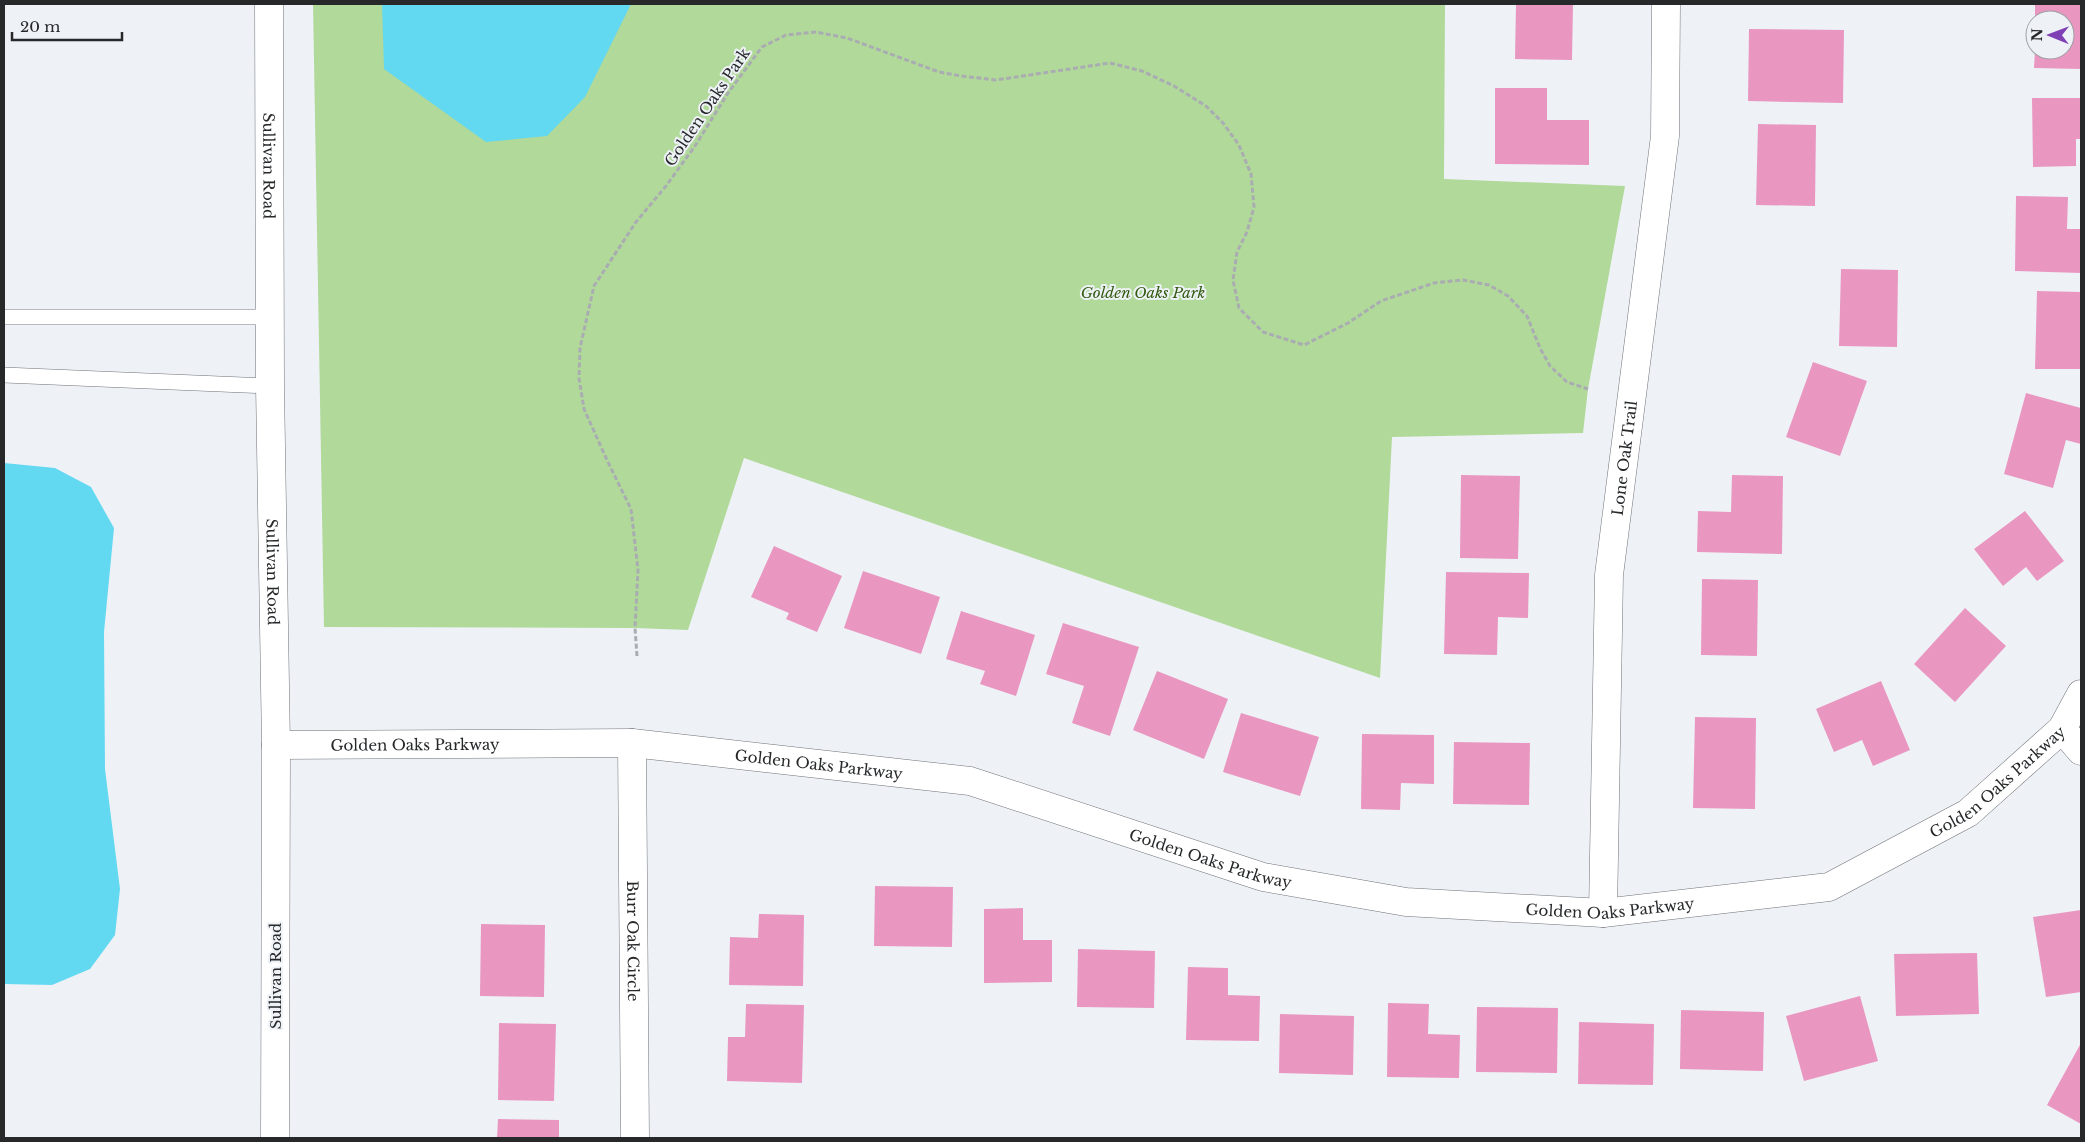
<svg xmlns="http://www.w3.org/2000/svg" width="2085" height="1142" font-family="'Libre Baskerville',serif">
	<rect width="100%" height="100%" fill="#eef2f7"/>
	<path fill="#b1d99a" d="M313,4H1445L1444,179L1625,186L1588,389L1583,433L1392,437L1380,678L744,458L688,630L635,628L324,627Z"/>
	<g fill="#63d8f1">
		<path d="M382,4H631L585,97L547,136L486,142L384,69Z"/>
		<path d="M4,463L55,468L91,487L114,528L104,632L105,769L120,889L115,935L90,969L52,985L4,984Z"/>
	</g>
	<g fill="#e997c1">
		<path d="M1516,4H1573L1572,60L1515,59Z"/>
		<path d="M2035,4H2081V69L2034,68L2035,50H2065V20H2035Z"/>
		<path d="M1749,29L1844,30L1843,103L1748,101Z"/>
		<path d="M1495,88H1547V120H1589V165L1495,164Z"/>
		<path d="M2032,98H2081V139H2076V166L2033,167Z"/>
		<path d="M1758,124L1816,125L1815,206L1756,205Z"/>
		<path d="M2016,196L2068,197L2067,229H2081V273L2015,271Z"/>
		<path d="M1841,269L1898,270L1897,347L1839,346Z"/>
		<path d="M2037,291L2081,292V369H2035Z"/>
		<path d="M1813,362L1867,381L1840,456L1786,437Z"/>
		<path d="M2026,393L2081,408V444L2066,440L2053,488L2004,474Z"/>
		<path d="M1461,475L1520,476L1518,559L1460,558Z"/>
		<path d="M1732,475L1783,476L1782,554L1697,552L1698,511L1731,512Z"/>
		<path d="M2025,511L2064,561L2037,581L2026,567L2003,586L1974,549Z"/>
		<path d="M774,546L842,576L817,632L786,619L789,613L751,597Z"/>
		<path d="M863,571L940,597L921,654L844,628Z"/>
		<path d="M1446,572L1529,573L1528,618L1498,617L1497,655L1444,654Z"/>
		<path d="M1702,579L1758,580L1757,656L1701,655Z"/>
		<path d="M1965,608L2006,646L1955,702L1914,664Z"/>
		<path d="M961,611L1035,635L1016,696L980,684L985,671L946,659Z"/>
		<path d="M1063,623L1139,647L1110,736L1072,723L1084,686L1046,674Z"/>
		<path d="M1157,671L1228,699L1204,759L1133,730Z"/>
		<path d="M1881,681L1910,750L1873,766L1862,740L1834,752L1816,709Z"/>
		<path d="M1241,713L1319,737L1300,796L1223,772Z"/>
		<path d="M1695,717L1756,718L1755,809L1693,808Z"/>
		<path d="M1362,734L1434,735V784L1401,783L1400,810L1361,809Z"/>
		<path d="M1454,742L1530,743L1529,805L1453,804Z"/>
		<path d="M875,886L953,887L952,947L874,946Z"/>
		<path d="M1023,908V940H1052V982L984,983V909Z"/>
		<path d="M2081,910V992L2046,997L2033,917Z"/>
		<path d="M759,914L804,915L803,986L729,985L730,937L758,938Z"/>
		<path d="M481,924L545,925L544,997L480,996Z"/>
		<path d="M1078,949L1155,951L1154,1008L1077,1007Z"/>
		<path d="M1977,953L1979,1014L1896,1016L1894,954Z"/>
		<path d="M1188,967L1228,968V995L1260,996L1259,1041L1186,1040Z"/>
		<path d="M1860,996L1878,1061L1804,1081L1786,1016Z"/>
		<path d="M1388,1003L1429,1004L1428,1034L1460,1035L1459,1078L1387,1077Z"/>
		<path d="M746,1004L804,1005L802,1083L727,1081L728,1037H745Z"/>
		<path d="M1477,1007L1558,1008L1557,1073L1476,1072Z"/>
		<path d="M1681,1010L1764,1012L1763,1071L1680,1069Z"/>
		<path d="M1280,1014L1354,1016L1353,1075L1279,1073Z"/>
		<path d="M1579,1022L1654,1024L1653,1085L1578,1084Z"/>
		<path d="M499,1023L556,1024L554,1101L498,1100Z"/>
		<path d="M2081,1043V1124L2047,1105Z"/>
		<path d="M498,1119L559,1120V1138H497Z"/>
	</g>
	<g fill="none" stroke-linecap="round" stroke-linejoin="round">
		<defs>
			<g id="service">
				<path d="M4,317H270"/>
				<path d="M4,375L270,386"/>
			</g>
			<g id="minor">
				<path d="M2062,729L2081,751"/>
				<path id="s1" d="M632,743L635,1138"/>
				<path id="s2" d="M276,745L632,743L970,781L1263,877L1406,902L1603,913L1829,887L1968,813L2062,729L2081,694"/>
				<path id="s3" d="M1603,913L1609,575L1665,136L1666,4"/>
			</g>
			<g id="tertiary">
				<path id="s4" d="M269,4L270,386L276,745L275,1138"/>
			</g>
		</defs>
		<use href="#service" stroke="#6f7378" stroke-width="16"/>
		<use href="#minor" stroke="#6f7378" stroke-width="29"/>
		<use href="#tertiary" stroke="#6f7378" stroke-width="29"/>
		<path stroke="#a9adb1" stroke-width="3" stroke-dasharray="5 2.5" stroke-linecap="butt" d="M637,656L635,628L638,570L631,509L607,460L584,409L579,378L580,348L594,286L636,222L666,186L695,146L728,93L762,47L786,35L816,32L847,38L939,72L961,76L996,80L1110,63L1142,71L1174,86L1206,106L1223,123L1239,145L1251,174L1254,207L1247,232L1237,252L1233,280L1239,308L1263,332L1304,345L1348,323L1381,301L1434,283L1463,280L1489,285L1508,296L1527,316L1540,348L1550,366L1567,382L1588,389"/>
		<use href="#service" stroke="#fff" stroke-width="15"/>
		<use href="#minor" stroke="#fff" stroke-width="28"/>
		<use href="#tertiary" stroke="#fff" stroke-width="28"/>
	</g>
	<g text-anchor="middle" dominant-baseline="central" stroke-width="4" stroke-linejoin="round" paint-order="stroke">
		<g font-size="15" fill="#26282a" stroke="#eef2f7">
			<text transform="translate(707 107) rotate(-56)">Golden Oaks Park</text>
			<text stroke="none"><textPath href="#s4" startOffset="162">Sullivan Road</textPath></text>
			<text stroke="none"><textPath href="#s3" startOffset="456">Lone Oak Trail</textPath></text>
			<text stroke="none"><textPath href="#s4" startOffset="568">Sullivan Road</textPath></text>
			<text stroke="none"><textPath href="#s2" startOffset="139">Golden Oaks Parkway</textPath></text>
			<text stroke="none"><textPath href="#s2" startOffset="544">Golden Oaks Parkway</textPath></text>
			<text stroke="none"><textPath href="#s2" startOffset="1774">Golden Oaks Parkway</textPath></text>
			<text stroke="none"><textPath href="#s2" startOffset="949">Golden Oaks Parkway</textPath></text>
			<text stroke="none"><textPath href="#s2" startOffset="1354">Golden Oaks Parkway</textPath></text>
			<text stroke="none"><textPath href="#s1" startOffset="198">Burr Oak Circle</textPath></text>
			<text transform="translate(275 976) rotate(-90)">Sullivan Road</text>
		</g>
		<g font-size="15" font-style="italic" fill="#335c11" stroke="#eef2f7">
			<text x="1143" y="292">Golden Oaks Park</text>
		</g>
	</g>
	<rect width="2085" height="1142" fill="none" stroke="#26282a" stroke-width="10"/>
	<g transform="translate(2050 35) rotate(271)"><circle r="24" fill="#eef2f7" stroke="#9ea1a5"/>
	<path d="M0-4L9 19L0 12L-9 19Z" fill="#8040b5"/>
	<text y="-8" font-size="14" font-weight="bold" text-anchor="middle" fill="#26282a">N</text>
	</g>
	<path d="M12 32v8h110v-8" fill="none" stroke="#26282a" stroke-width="2.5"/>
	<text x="20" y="32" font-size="15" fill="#26282a" stroke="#eef2f7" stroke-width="4" paint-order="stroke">20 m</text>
</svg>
